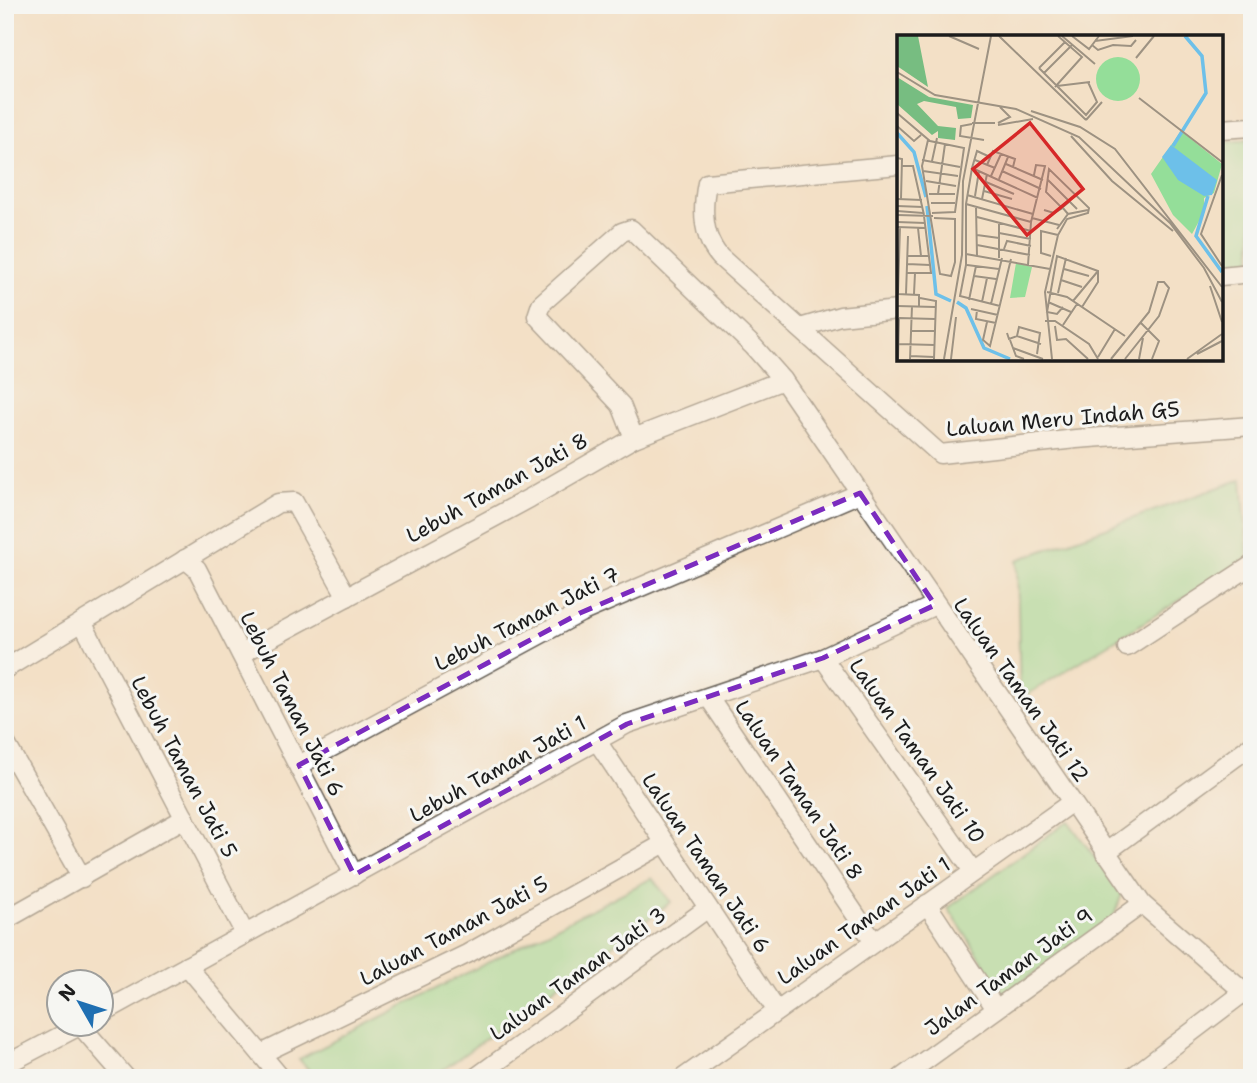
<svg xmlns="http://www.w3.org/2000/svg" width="1257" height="1083" font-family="'Shantell Sans',sans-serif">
	<rect width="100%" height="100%" fill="#f6f6f2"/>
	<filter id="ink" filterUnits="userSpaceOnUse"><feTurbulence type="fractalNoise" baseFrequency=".0143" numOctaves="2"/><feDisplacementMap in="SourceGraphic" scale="14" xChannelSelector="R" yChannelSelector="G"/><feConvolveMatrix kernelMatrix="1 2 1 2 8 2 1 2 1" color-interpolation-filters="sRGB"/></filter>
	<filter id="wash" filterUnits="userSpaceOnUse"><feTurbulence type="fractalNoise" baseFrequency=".00686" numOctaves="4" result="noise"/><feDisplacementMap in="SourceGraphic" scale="28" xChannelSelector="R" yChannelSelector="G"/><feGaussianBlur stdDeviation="1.57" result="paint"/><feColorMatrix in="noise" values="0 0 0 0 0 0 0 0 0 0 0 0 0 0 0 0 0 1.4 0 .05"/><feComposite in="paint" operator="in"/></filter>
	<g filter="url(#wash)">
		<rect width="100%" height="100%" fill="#f3e0c6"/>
		<g fill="#94de99" stroke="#587d5a" stroke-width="2">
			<path d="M1247,140L1252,184V260L1220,263V143Z"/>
			<path d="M1242,479L1248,558L1020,699L1017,560Z"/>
			<path d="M1068,821L1122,894L1112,921L1004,994L948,908Z"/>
			<path d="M652,878L671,902L432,1078H316L299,1059Z"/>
		</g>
	</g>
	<g filter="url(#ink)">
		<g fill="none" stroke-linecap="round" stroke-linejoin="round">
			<defs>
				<g id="minor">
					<path d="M1220,129L1252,127"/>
					<path d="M898,165L707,183C702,208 702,237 720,257L940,454L1076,439L1252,426"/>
					<path d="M1220,276L1252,273"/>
					<path d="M800,328L840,316L898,310"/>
					<path d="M634,438L621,405L537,316L541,304L622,232L631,229L754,347L783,380L1142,904L1252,999"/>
					<path d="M185,559L197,569L354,875"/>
					<path d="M82,622L245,934"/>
					<path d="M1127,647L1252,565"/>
					<path d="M241,654L530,498L634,438L783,380"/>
					<path d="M823,658L973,871"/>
					<path d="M5,669L278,503L294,502L347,597"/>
					<path d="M709,698L874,942"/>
					<path d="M597,741L777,1011"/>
					<path d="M5,742L82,878"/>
					<path d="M299,765L580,613L860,493"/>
					<path d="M1105,853L1252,745"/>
					<path d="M927,904L996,1009"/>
					<path d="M5,920L185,818"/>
					<path d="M187,966L281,1078"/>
					<path d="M102,1013L627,724L823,658L935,605"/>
					<path d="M80,1025L126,1078"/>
					<path d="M261,1054L467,954L665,843"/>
					<path d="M5,1065L83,1024"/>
					<path d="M475,1078L708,908"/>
					<path d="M683,1078L1072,802"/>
					<path d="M901,1078L1142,904"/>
					<path d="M1131,1078L1243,993"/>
				</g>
			</defs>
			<use href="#minor" stroke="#676158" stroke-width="21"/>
			<use href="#minor" stroke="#fff" stroke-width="18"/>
		</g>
	</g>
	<path d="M0 0H1257V1083H0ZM860,493L935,605L823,658L627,724L354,875L299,765L580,613Z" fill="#f3e0c6" fill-opacity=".55" fill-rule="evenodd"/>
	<path fill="none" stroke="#7b2cbf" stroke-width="5" stroke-dasharray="14 9" stroke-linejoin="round" d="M860,493L935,605L823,658L627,724L354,875L299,765L580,613Z"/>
	<g text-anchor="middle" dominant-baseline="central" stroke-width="6" stroke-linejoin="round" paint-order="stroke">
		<g font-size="21" fill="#1c1c1c" stroke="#f6f6f2">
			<text transform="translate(1063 419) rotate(-5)">Laluan Meru Indah G5</text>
			<text transform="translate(497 488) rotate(-29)">Lebuh Taman Jati 8</text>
			<text transform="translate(527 619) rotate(-27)">Lebuh Taman Jati 7</text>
			<text transform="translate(1021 690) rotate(55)">Laluan Taman Jati 12</text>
			<text transform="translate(292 704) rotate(63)">Lebuh Taman Jati 6</text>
			<text transform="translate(917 751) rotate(55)">Laluan Taman Jati 10</text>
			<text transform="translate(184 767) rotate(62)">Lebuh Taman Jati 5</text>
			<text transform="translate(498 769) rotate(-29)">Lebuh Taman Jati 1</text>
			<text transform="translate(799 790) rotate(56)">Laluan Taman Jati 8</text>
			<text transform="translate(706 863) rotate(56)">Laluan Taman Jati 6</text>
			<text transform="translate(864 921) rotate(-35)">Laluan Taman Jati 1</text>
			<text transform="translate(454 931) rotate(-28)">Laluan Taman Jati 5</text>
			<text transform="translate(1009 972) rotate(-36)">Jalan Taman Jati 9</text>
			<text transform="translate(578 974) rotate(-36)">Laluan Taman Jati 3</text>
		</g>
	</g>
	<g transform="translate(897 35)">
		<rect width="326" height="326" fill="#f3e0c6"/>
		<path d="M199 44a22 22 0 1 1 44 0a22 22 0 1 1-44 0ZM284,96L325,129L317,158L307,163V177L295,199L276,180L254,139ZM119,228L135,232L128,262L113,263Z" fill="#94de99"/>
		<path d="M0,1H21L31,52L0,31ZM0,42L32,62L76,70L74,83L61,84L59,72L27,66L20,69L41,91L59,93L58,105L41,103V96L35,100L0,69Z" fill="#77bd81"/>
		<path d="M274,110L320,145L315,160L307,161L281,145L265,122Z" fill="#6dc0e9"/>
		<path fill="none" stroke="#6dc0e9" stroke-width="3.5" d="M0,98L17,117L29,162M276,111L309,58L305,21L288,1M311,161L299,201L325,237M30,171L39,259L54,266M60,267L69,273L87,313L113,324"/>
		<path fill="none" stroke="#9d9282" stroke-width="2" d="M52,1L82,14M102,1L189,85M165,1L198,29M175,1L192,14L202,1M198,6L236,1M195,10L201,15L216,10L234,11L239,5M239,23L257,1M142,33L189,80L200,67L191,47M142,33L168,7M0,37L38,60L119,74L182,102L273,188L307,233L325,267M147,38L175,10M160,51L193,47M158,52L185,22L161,1M242,63L325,127M134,76L183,92L218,114L325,252M0,78L33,106L67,113L58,177L35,178M189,85L205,67M75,88H98M101,88L113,82L103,72M75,89L64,91L63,101L87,105M101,90L136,84M0,91L17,106L24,100M174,101L215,146L276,196M31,105L25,131L43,239L54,241L58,227V184L37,183M93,122L80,116L75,133L69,169V230L63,261L103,271M0,123L5,124L4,164M25,125L63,132M78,125L98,133M35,126L40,103M109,129L146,145M90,130L96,116L118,124L116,132M5,131H16L27,180M75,133L141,163M26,136L61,141M105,136L144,154M325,140L304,199L325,231M94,141L104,119M102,144L111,122M150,144L180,174M29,146L59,151M89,147L117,159M87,156L115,164M32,159H58M41,159L48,109M70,160L136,179M78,161L82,136M0,164L25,165M85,164L90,139M34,168H58M69,169L134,187M0,171L26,172M79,172L80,221M147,175L157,178L166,173L171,179M0,176L26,178M0,180L36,181M80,182L134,196M135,183L162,190M0,187L28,188M0,192L29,193M21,193L24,221M160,194L171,179L191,175M102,198L134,204M80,200L102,203M80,210L133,220M107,214L110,206L134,211M69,219L153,234M10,221H32M154,221L144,218V196L161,200M102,223V188M10,229L33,230M70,230L102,234M131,230L134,187L148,131L139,130L137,140M167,234L192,241M10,238H34L27,181M77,241L99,244M164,245L185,252M313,251L325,287M150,257L170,262L228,301M161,258L169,223M0,259L22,260V272M1,259L3,192M9,259L11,201M17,259L18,238M23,263L39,266L37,324M72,265L79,231M176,266L201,236M85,267L90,243M151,267L174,277M94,269L105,223M0,271L38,272M166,272L160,279L150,277L160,221L201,236V247L185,272M74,274L101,280M80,275L79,284L99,288M2,283L38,284M148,286H158L192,309L201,324M90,287L86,305L93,311L114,224M244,288L262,306L255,324M166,290L180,269M158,291L160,305L169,304L191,324M14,296H38M110,298L112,304L120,301L144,309M120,301L122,292L143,298L140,319M113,305L119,321L127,324M1,309L38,310M116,313L146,324M300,319L325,306M13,321L37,322M201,322L218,294M1,324L2,283M13,324L15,271M47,324L65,220L66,146L94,1M54,324L59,282M155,324L148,257L161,200L170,184L191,178L192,173L152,134L149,157L165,173L173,166M214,324L252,277L261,247H267L272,253L262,281L228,324M242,324L246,303M290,324L325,299"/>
		<path fill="#d62828" fill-opacity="0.15" stroke="#d62828" stroke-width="3.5" d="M133,88L186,154L130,200L76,134Z"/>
		<rect width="326" height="326" fill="none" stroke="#1c1c1c" stroke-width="3.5"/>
	</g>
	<rect width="1257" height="1083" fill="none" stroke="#f6f6f2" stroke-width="28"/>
	<g transform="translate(80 1003) rotate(309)"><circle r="33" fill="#f6f6f2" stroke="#9f9f9c" stroke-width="2"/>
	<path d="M0-5L12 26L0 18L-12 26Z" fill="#1f6fb2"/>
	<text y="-10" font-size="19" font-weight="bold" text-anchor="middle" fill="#1c1c1c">N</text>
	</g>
</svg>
